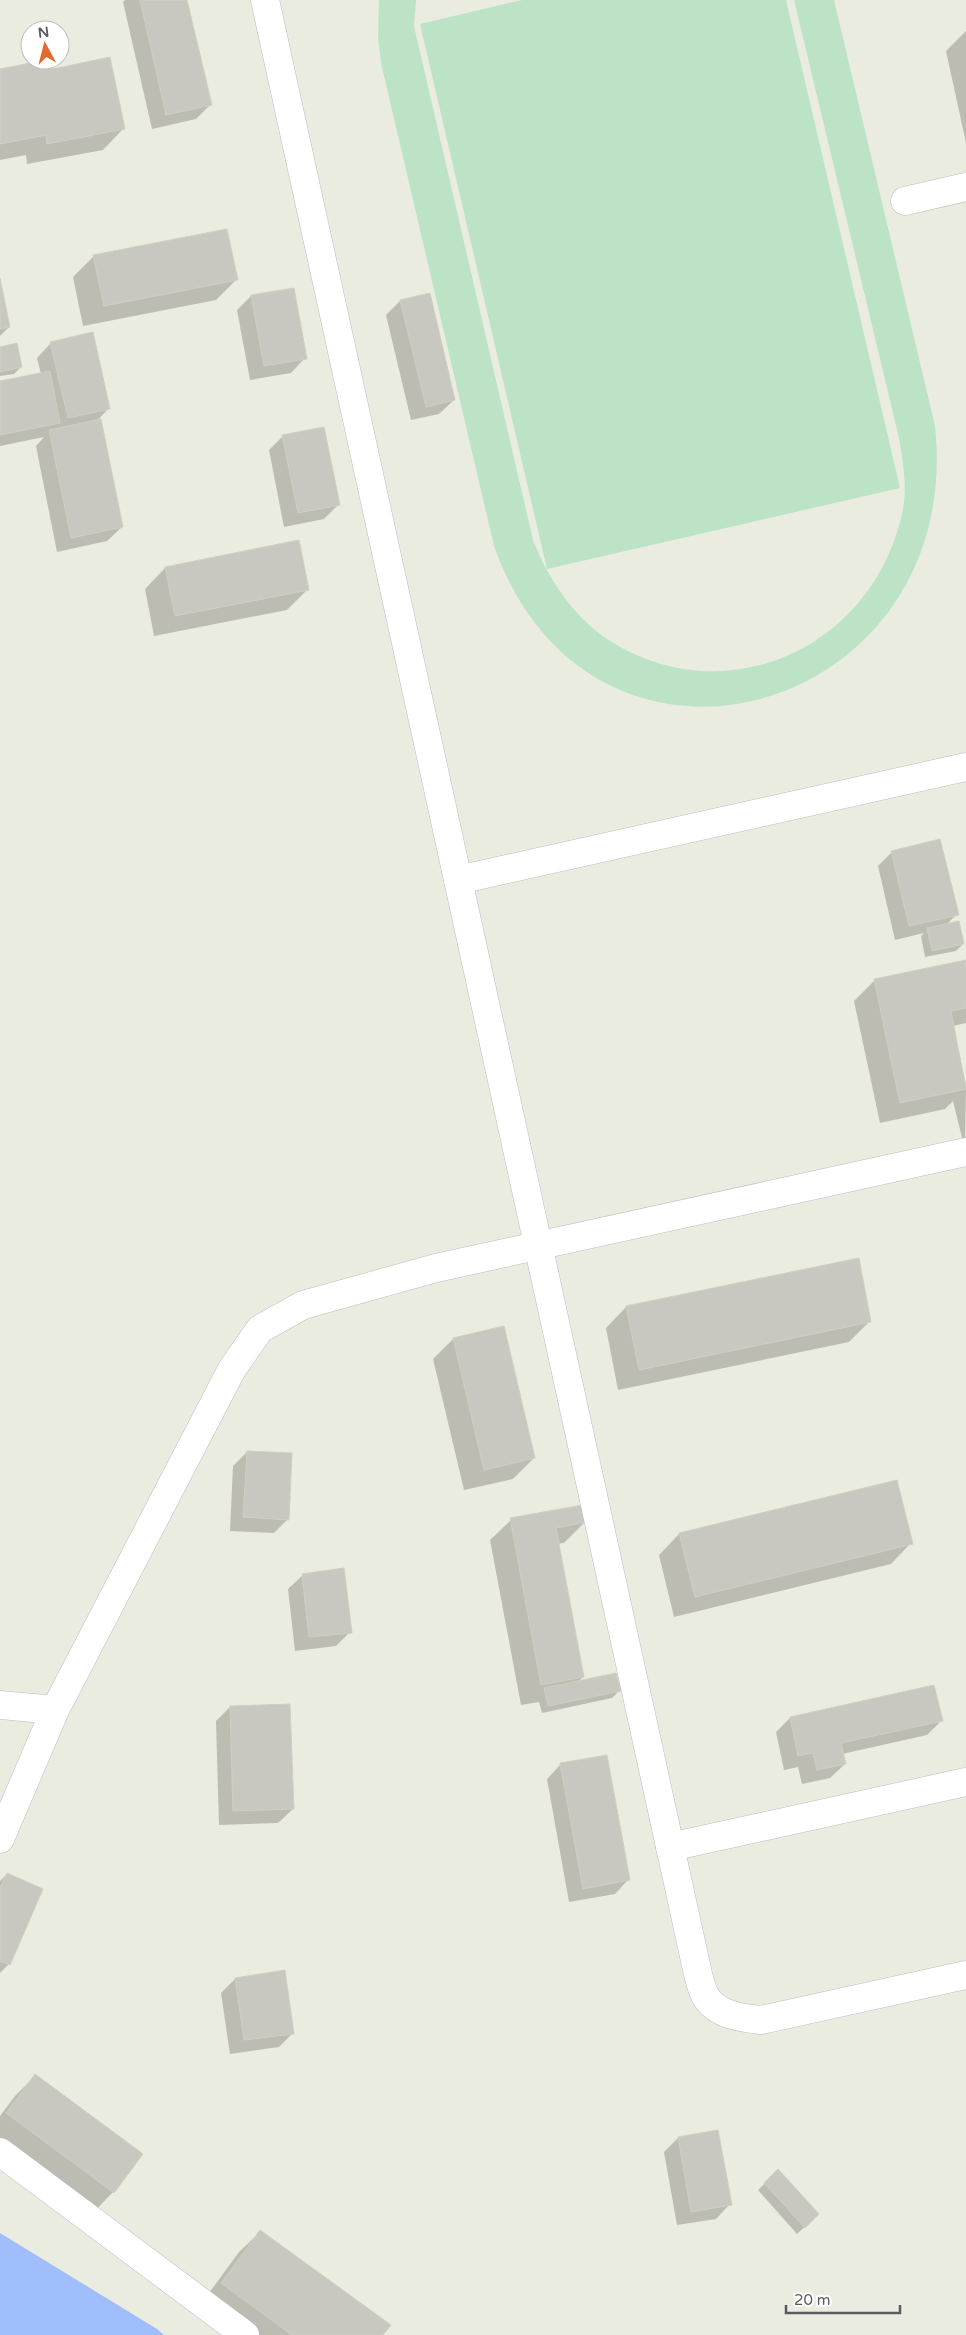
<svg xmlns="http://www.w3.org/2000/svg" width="966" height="2335" font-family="'Varela Round',sans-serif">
	<rect width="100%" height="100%" fill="#ebece0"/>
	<g fill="#bde3c6">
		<path d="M379,0H416L414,26L533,540C548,578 572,615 607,639C727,717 876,646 903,509C907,486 903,461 899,438L794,0H834L935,426C966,715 592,823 494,546L381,63L378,38Z"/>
		<path d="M522,0H786L900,488L547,569L420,24Z"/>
	</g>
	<path fill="#a0bdfc" d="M0,2233L157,2329L164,2335H0Z"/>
	<g fill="#0003">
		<path d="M125,0H186L210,105L196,119L152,129L123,2Z"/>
		<path d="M966,31V143L946,51Z"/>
		<path d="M0,70H52L123,129L103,150L27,164L26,155L0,160Z"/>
		<path d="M94,256L237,279L216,300L83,326L73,277Z"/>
		<path d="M0,283L9,327L0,336Z"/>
		<path d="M251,296L305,358L291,373L250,380L237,310Z"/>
		<path d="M400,301L454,400L439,414L411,420L386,315Z"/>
		<path d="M51,343L109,408L96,422L122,527L107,541L57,552L36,446L44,437L0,446V382L41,374L37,358Z"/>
		<path d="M0,348L21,367L14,374L0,376Z"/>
		<path d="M283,436L338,505L324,519L284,527L269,450Z"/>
		<path d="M165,568L308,589L287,610L154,636L145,589Z"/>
		<path d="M892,852L957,914L946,925L963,944L956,951L925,957L921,936L924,933L895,940L878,866Z"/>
		<path d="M966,961V1023L953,1026L966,1085L965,1150L953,1101L945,1109L880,1123L854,1001L874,981Z"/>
		<path d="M626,1307L870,1321L849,1342L618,1390L606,1328Z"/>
		<path d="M453,1339L534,1458L513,1479L464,1490L433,1359Z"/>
		<path d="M247,1452L288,1519L274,1533L230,1531L233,1466Z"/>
		<path d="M511,1520L585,1522L564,1543L557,1544L583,1677L577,1683L619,1691L612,1698L542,1713L539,1702L521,1705L490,1540Z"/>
		<path d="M679,1534L911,1543L891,1564L674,1617L659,1555Z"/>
		<path d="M303,1575L350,1632L336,1646L295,1651L288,1589Z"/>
		<path d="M230,1707L293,1809L278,1823L219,1825L216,1721Z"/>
		<path d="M790,1718L941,1721L927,1735L842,1754L845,1764L830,1778L802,1784L798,1767L784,1770L776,1732Z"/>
		<path d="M561,1764L629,1879L615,1894L569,1902L547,1779Z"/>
		<path d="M7,1874L9,1964L0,1973V1881Z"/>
		<path d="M235,1979L293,2033L279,2047L230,2054L221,1993Z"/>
		<path d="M35,2076L113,2192L93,2213L0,2144V2116L15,2096Z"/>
		<path d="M678,2138L730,2204L716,2219L677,2225L664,2152Z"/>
		<path d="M778,2171L811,2221L797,2234L758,2190Z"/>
		<path d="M260,2232L382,2335H244L201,2304L239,2252Z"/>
	</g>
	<g fill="#c8c8c0" stroke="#d0cfbf">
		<path d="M140,0H187L212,105L166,115Z"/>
		<path d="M110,57L125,129L47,144L46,135L0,144V69L45,60H51L53,69Z"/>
		<path d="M227,229L238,280L104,306L93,255Z"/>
		<path d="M0,278L10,327L0,329Z"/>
		<path d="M294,288L307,359L264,366L251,295Z"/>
		<path d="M430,293L455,400L426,407L400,300Z"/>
		<path d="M93,332L110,409L68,418L50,342Z"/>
		<path d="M17,343L22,367L0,372V347Z"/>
		<path d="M50,371L60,423L0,435V381Z"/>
		<path d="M101,419L123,527L71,538L49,430Z"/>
		<path d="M324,427L340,505L298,513L282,435Z"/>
		<path d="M299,540L309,590L175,616L165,567Z"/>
		<path d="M940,839L959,915L909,926L891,851Z"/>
		<path d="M959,921L964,944L932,951L927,928Z"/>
		<path d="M966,960V1008L951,1011L966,1089L900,1103L874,979Z"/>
		<path d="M859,1258L871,1322L639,1370L626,1306Z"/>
		<path d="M504,1326L535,1458L484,1470L453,1338Z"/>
		<path d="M247,1451L292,1453L289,1520L243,1517Z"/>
		<path d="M897,1480L913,1544L695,1597L679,1533Z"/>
		<path d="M583,1505L586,1522L556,1528L584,1677L541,1685L510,1518Z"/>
		<path d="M344,1568L352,1633L309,1637L302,1574Z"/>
		<path d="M616,1673L621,1691L548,1706L544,1688Z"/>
		<path d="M934,1685L943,1721L841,1743L846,1764L817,1770L813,1753L798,1756L790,1717Z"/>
		<path d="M290,1704L294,1809L233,1811L230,1706Z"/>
		<path d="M607,1755L630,1880L583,1889L560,1763Z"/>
		<path d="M7,1873L43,1889L10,1965L0,1961V1888Z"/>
		<path d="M285,1970L294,2034L244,2040L235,1978Z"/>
		<path d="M35,2074L143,2154L114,2193L6,2113Z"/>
		<path d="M718,2130L732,2205L691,2212L678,2137Z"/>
		<path d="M778,2169L819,2214L805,2228L764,2183Z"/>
		<path d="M260,2230L391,2325L383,2335H292L221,2283Z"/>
	</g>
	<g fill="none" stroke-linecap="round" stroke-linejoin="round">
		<defs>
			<g id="minor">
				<path d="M265,0L698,1974C700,1981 702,1991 706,1997C717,2015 742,2018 761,2020L966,1975"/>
				<path d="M905,201L966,187"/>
				<path d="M458,880L966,767"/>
				<path d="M0,1705L55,1710"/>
				<path d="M0,1839L55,1710L232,1369L260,1329L303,1305L436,1268L966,1152"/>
				<path d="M670,1847L966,1782"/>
				<path d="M0,2152L245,2335"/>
			</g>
		</defs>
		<use href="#minor" stroke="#bbbcc2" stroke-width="29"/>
		<use href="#minor" stroke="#fff" stroke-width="28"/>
	</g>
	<g transform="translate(45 45) rotate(353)"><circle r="24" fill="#ffffff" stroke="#bdbdc0"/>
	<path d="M0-4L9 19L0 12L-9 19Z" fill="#e3692f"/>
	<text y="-8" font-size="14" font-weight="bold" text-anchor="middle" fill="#595b61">N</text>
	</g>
	<path d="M786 2305v8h114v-8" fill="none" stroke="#595b61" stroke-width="2.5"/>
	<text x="794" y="2305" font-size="15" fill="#595b61" stroke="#ffffff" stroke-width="4" paint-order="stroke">20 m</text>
</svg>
